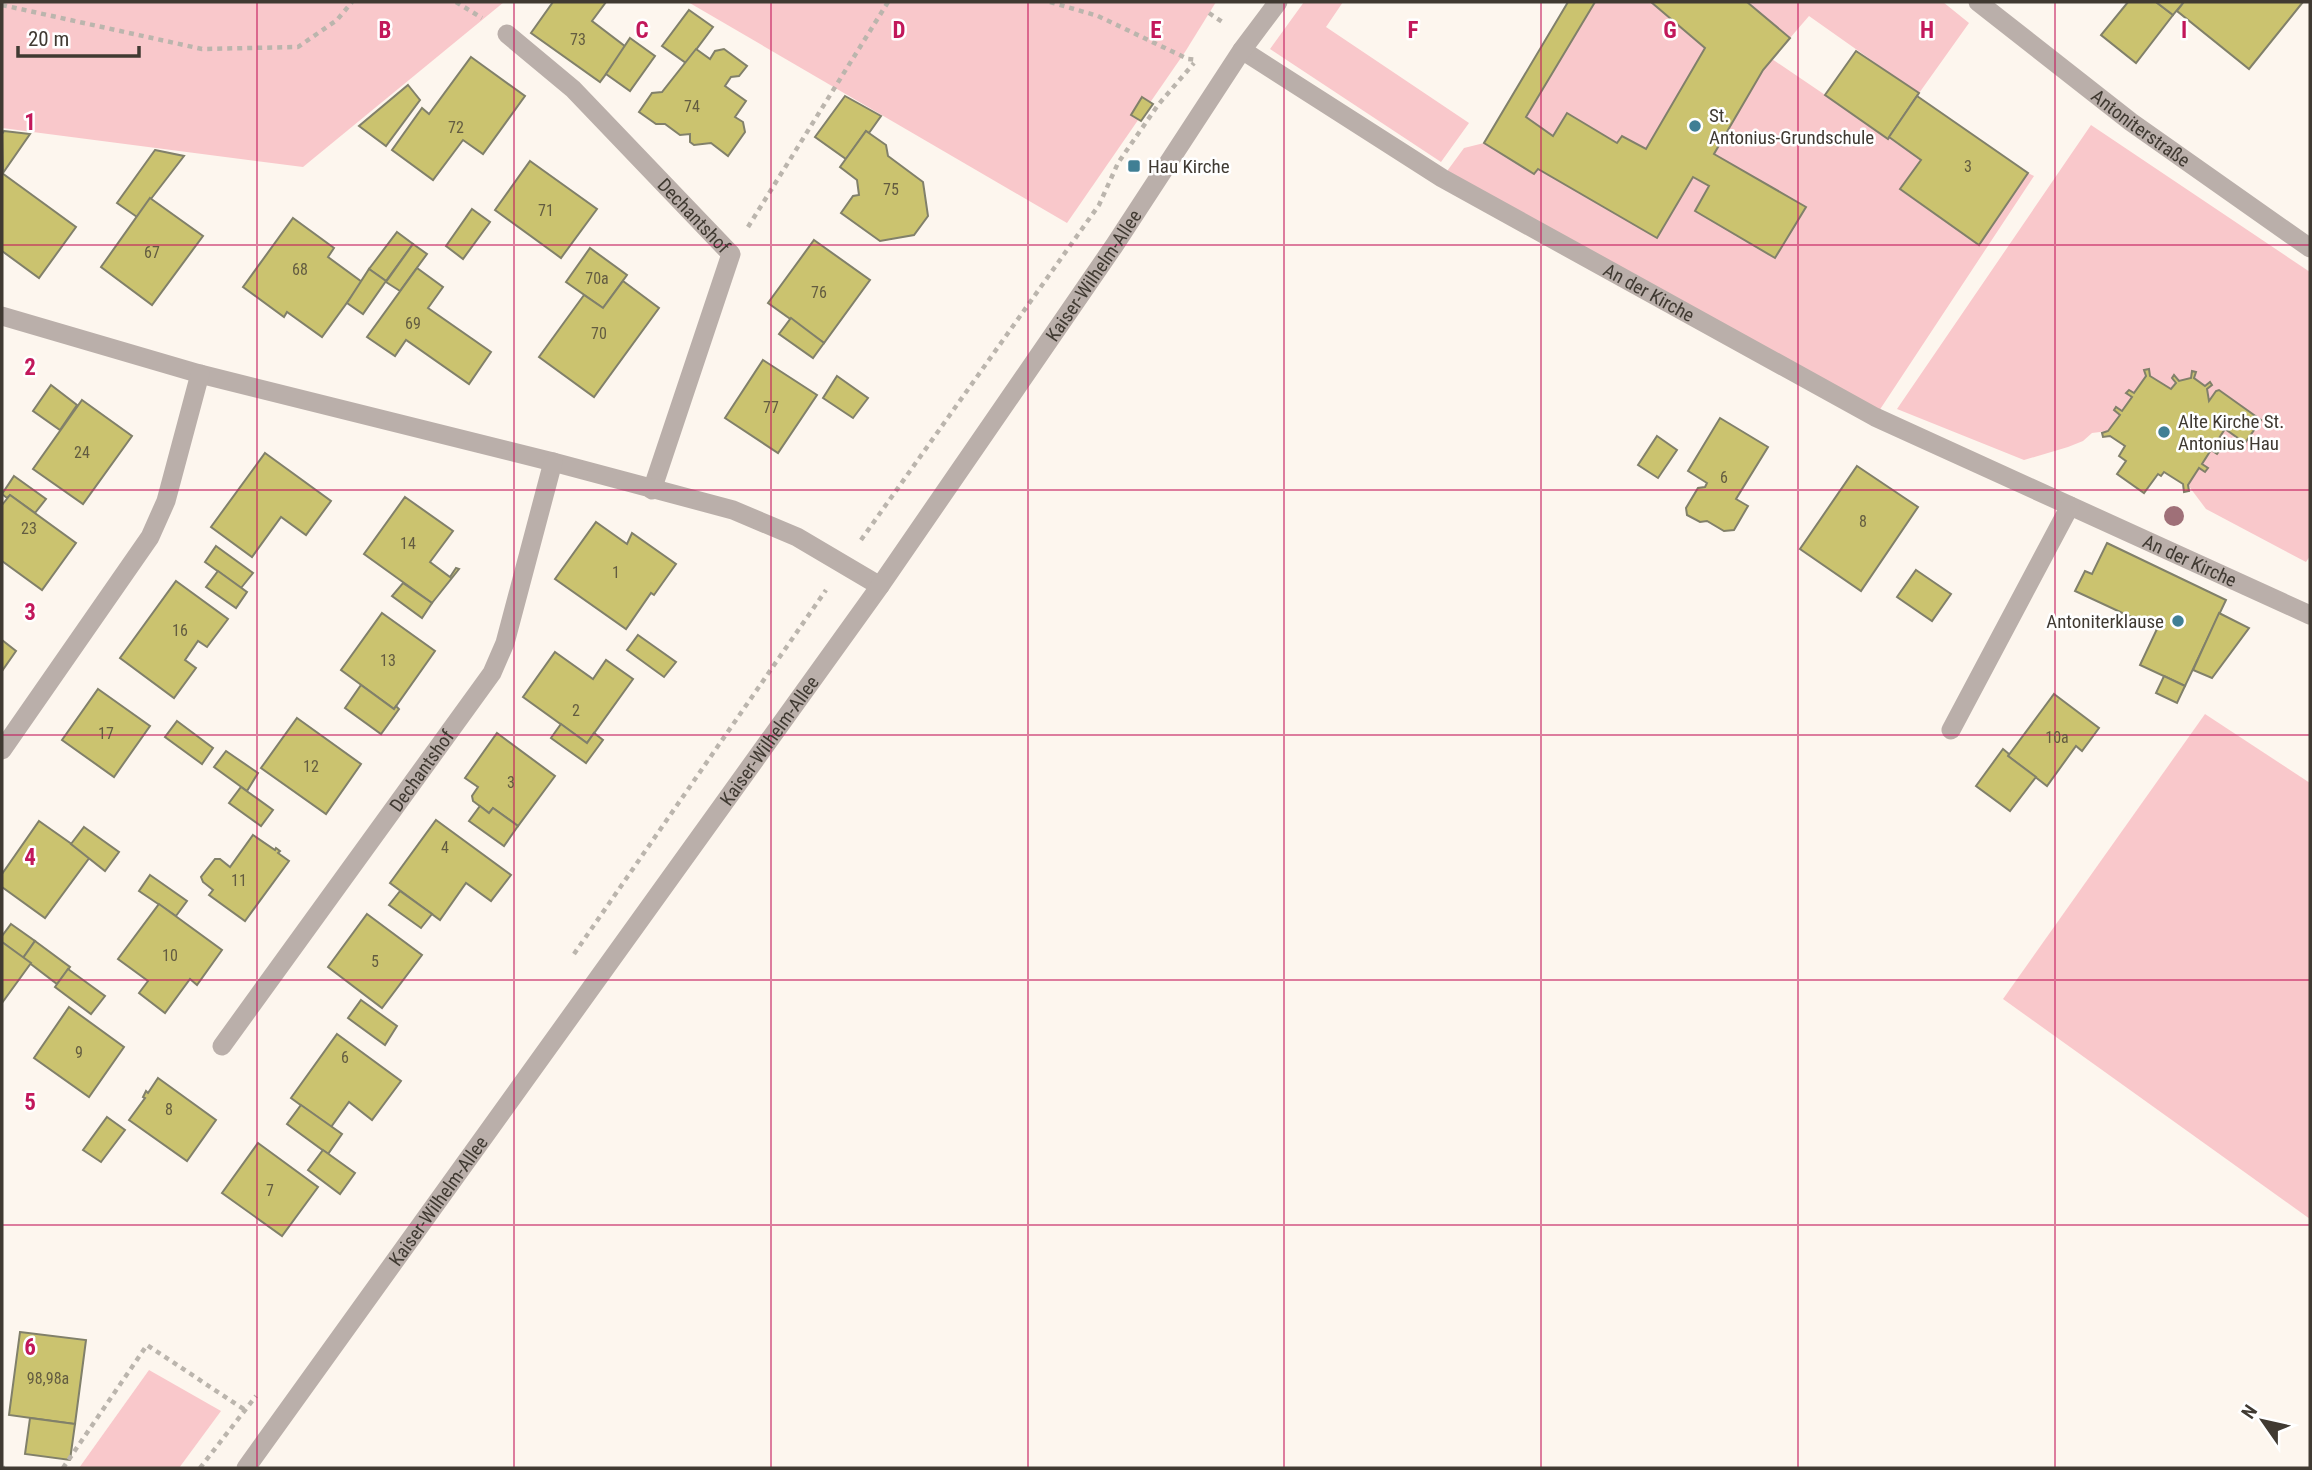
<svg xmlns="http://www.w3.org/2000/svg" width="2312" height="1470" font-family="'Roboto Condensed',sans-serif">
	<rect width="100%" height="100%" fill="#fdf6ee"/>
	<g fill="#f9c8cb">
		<path d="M2,2H504L303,167L2,128Z"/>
		<path d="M688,2H1216L1185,52L1067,223Z"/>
		<path d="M1304,2H1343L1326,27L1469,123L1441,162L1270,49Z"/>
		<path d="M1595,2H1651L1705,48L1646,149L1617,143L1567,114L1553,136L1526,117Z"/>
		<path d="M1747,2H1943L1969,23L1917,96L1918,93L1809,16L1790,38Z"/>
		<path d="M1772,59L1921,160L1900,190L1979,245L2028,173L2034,176L1875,417L1442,178L1464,148L1484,143L1533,174L1538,169L1657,238L1693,177L1709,186L1696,211L1775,258L1805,207L1714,154L1763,70Z"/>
		<path d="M2091,125L2310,272V556L2306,562L2206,509L2188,485L2199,468L2206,471L2208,468L2202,464L2211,450L2217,454L2220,450L2214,446L2225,429L2219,390L2216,391L2209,401L2207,389L2212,385L2210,382L2205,386L2194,378L2196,373L2191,378L2179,381L2174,376L2172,378L2176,383L2171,389L2150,376L2149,369L2145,370L2146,376L2134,393L2129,390L2126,393L2132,397L2122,411L2117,407L2114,410L2120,415L2108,431L2092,433L2083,441L2068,447L2024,460L1897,409Z"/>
		<path d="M2205,714L2310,783V1219L2003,999Z"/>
		<path d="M149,1370L221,1411L179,1468H79Z"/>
	</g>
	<g fill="#cbc36f" stroke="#81806a" stroke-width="2">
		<path d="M553,2H606L592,21L626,47L600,82L531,33Z"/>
		<path d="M1568,2H1595L1526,117L1553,136L1567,113L1617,143L1622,136L1646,149L1705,48L1651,2H1747L1790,38L1763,70L1714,154L1806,207L1775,258L1695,211L1709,186L1693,177L1657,238L1538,169L1534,174L1484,143Z"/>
		<path d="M2128,2H2156L2173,15L2136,63L2101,35Z"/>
		<path d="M2156,2H2184L2173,15Z"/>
		<path d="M2184,2H2303L2249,69L2177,11Z"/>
		<path d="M689,10L713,27L686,63L662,46Z"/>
		<path d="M630,38L655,56L630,91L606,74Z"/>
		<path d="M696,49L710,59L715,51L724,49L747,66L739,76L731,77L725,86L746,101L735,117L743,122L745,132L728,156L711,143L694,145L690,142V134L680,135L665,124H656L639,112L652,93L662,92Z"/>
		<path d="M1856,51L1919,93L1888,139L1825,95Z"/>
		<path d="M471,57L525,96L483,154L463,140L433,180L392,150L422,108L429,114Z"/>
		<path d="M408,85L420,100L386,146L359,126Z"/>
		<path d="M845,96L881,116L869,133L866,131L846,159L815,137Z"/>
		<path d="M1917,96L2028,173L1979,245L1900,189L1921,160L1889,137Z"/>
		<path d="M1142,97L1153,104L1141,121L1131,115Z"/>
		<path d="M4,131L30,134L3,173L2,134Z"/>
		<path d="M866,131L886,145L888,156L923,182L928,216L914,235L880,241L841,213L853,196L859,195L857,180L840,167Z"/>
		<path d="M155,150L184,156L137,217L117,203Z"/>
		<path d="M530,161L597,209L561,258L495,210Z"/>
		<path d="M2,173L76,227L39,278L2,251Z"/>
		<path d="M150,198L203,236L152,305L101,267Z"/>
		<path d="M472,209L490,222L463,259L446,246Z"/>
		<path d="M293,218L334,248L328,257L362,282L322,337L287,312L284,317L243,287Z"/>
		<path d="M397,232L413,244L386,281L369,269Z"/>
		<path d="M814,240L870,280L824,343L768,303Z"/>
		<path d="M413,244L427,254L400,291L386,282Z"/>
		<path d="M590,248L627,275L603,308L566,282Z"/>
		<path d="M417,268L443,287L428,308L491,352L469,384L406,340L395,356L367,337Z"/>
		<path d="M369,269L386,281L363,314L347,303Z"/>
		<path d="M623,281L659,308L594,397L539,357L584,295L603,308Z"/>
		<path d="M791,318L824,343L813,358L779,334Z"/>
		<path d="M763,360L817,395L778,453L725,418Z"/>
		<path d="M2149,369L2150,376L2171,389L2176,383L2172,378L2174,375L2179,381L2191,378L2192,371L2196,372L2194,378L2205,386L2210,382L2212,385L2207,389L2209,401L2216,391L2219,390L2261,420L2245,443L2225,429L2214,446L2220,450L2217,454L2211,450L2202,464L2208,468L2205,472L2199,468L2188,485L2189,491L2184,492L2183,484L2164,472L2161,476L2158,474L2144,493L2117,474L2126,461L2119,456L2125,446L2110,436L2103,437L2102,433L2108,431L2120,415L2114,410L2116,407L2122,411L2132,397L2126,393L2129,390L2134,393L2146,376L2144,370Z"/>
		<path d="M837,376L868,398L853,418L823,398Z"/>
		<path d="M51,385L77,405L60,430L33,411Z"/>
		<path d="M82,400L132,436L83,504L33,469Z"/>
		<path d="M1720,418L1768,447L1736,499L1748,506L1734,530L1724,531L1707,521L1700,522L1687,515L1686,508L1698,488L1705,487L1707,483L1688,471Z"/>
		<path d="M1657,436L1677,450L1658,478L1638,465Z"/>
		<path d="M265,453L331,501L306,535L281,517L252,557L211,527Z"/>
		<path d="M1857,466L1918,507L1861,591L1800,549Z"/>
		<path d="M14,476L46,499L35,513L10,495L7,498L2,494Z"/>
		<path d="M10,495L76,543L42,590L2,561V505Z"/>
		<path d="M405,497L453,531L430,562L450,577L456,568L459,569L432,603L364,554Z"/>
		<path d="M596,522L627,544L632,533L676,564L654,595L651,593L626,629L555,579Z"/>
		<path d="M2107,543L2226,600L2185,686L2140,665L2157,629L2075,591L2085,571L2092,574Z"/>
		<path d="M216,546L253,573L241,588L205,562Z"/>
		<path d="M1916,570L1951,594L1932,621L1897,597Z"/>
		<path d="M218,571L247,592L236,608L206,587Z"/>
		<path d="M176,581L228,619L207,647L198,641L185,660L196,668L174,698L120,658Z"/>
		<path d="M403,583L432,603L422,618L392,596Z"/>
		<path d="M382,613L435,651L394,709L341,670Z"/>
		<path d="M2219,613L2249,628L2212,678L2193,670Z"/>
		<path d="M638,635L676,662L664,677L627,650Z"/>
		<path d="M2,640L16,651L2,671Z"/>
		<path d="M555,652L593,679L606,660L633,679L587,743L523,697Z"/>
		<path d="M2164,676L2185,686L2177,703L2156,693Z"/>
		<path d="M361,685L394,709L396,706L399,709L381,734L345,708Z"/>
		<path d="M98,689L150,726L114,777L62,740Z"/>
		<path d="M2054,694L2099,728L2082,751L2076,746L2047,786L2008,756Z"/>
		<path d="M297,718L361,764L326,814L261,768Z"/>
		<path d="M177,721L213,748L202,764L165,737Z"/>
		<path d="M561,724L587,743L594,733L603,740L586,763L551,738Z"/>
		<path d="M497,733L555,776L518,826L493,808L489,813L473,801L472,796L478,787L465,778Z"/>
		<path d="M2003,749L2009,754L2008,756L2036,777L2010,811L1976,786Z"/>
		<path d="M226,751L258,773L247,791L214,767Z"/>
		<path d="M241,787L273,810L261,826L229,803Z"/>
		<path d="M480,806L489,813L493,808L518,826L504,846L469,821Z"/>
		<path d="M436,820L511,875L491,901L466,883L440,920L390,883Z"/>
		<path d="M39,821L90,857L45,918L2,887V874Z"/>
		<path d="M84,827L119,852L105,871L71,844Z"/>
		<path d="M253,835L275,850L276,848L280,851L278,853L289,861L245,921L209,895L213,890L203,882L201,877L215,859H220L230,867Z"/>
		<path d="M150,875L187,901L176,916L139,891Z"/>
		<path d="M400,891L432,914L421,928L389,905Z"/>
		<path d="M159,904L222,950L197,985L190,979L165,1013L139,993L148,981L118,959Z"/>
		<path d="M367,914L422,955L382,1008L328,967Z"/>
		<path d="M11,924L35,941L23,958L2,942V936Z"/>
		<path d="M35,941L70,967L57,984L23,958Z"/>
		<path d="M2,942L31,963L2,1003Z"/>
		<path d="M68,969L105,996L91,1014L55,987Z"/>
		<path d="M361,1000L397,1026L385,1045L348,1018Z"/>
		<path d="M69,1007L124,1047L89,1097L34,1058Z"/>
		<path d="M337,1034L401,1081L372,1120L349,1102L331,1127L291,1098Z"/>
		<path d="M158,1078L216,1120L187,1161L129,1120L145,1098L143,1097L146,1091L148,1093Z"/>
		<path d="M301,1105L342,1134L328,1154L287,1124Z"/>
		<path d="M107,1117L125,1130L101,1162L83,1150Z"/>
		<path d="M258,1143L318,1187L282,1236L222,1193Z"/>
		<path d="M323,1150L355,1173L340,1194L308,1170Z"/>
		<path d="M20,1332L86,1340L75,1424L9,1415Z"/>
		<path d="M30,1418L75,1424L70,1460L25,1454Z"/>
	</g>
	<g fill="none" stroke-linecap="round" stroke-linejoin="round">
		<g stroke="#bbb5ad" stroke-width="4.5" stroke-dasharray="5 5" stroke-linecap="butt">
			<path d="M456,2L482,18"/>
			<path d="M1050,2L1098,16L1188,59L1198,60"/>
			<path d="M2,5L202,49L298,47L337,20L352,2"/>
			<path d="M1209,13L1224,23"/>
			<path d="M748,227L888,2"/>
			<path d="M861,540L1099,205L1118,163L1158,105L1194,63"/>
			<path d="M574,954L826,590"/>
			<path d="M2,1468H5"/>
			<path d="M63,1468L147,1345L245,1410"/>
			<path d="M200,1468L256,1396"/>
		</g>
		<g stroke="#baafaa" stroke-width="19">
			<path id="s1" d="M1978,2L2131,122L2310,248"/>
			<path id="s2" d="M507,34L573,89L731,254L652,490"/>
			<path id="s3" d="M1242,50L1442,178L1875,417L2310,615"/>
			<path d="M2,316L200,374L553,462L733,510L797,537L880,586"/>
			<path d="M1951,730L2070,506"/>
			<path d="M2,750L150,537L166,501L200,374"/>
			<path id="s4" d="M222,1046L492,673L505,643L553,462"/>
		</g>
		<path stroke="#baafaa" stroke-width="19" id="s5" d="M246,1468L880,586L1114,246L1242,50L1278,2"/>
	</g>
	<circle fill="#9f7078" cx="2174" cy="516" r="10"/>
	<path fill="none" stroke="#c2185b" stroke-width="2" stroke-opacity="0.55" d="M257,2V1468M514,2V1468M771,2V1468M1028,2V1468M1284,2V1468M1541,2V1468M1798,2V1468M2055,2V1468M2,245H2310M2,490H2310M2,735H2310M2,980H2310M2,1225H2310"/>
	<g fill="#407f94" stroke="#fff" stroke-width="2.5">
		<circle cx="1695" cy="126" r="7"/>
		<rect x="1127" y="159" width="14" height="14" rx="3.5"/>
		<circle cx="2164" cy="432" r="7"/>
		<circle cx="2178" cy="621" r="7"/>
	</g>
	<g text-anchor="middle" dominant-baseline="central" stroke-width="5" stroke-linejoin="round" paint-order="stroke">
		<g font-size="16" fill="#635c41">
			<text x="578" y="39">73</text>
			<text x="692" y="106">74</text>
			<text x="456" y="127">72</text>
			<text x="1968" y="166">3</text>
			<text x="891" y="189">75</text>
			<text x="546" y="210">71</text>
			<text x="152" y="252">67</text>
			<text x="300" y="269">68</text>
			<text x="597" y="278">70a</text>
			<text x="819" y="292">76</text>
			<text x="413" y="323">69</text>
			<text x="599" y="333">70</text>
			<text x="771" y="407">77</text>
			<text x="82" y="452">24</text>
			<text x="1724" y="477">6</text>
			<text x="1863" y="521">8</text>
			<text x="29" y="528">23</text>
			<text x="408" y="543">14</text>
			<text x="616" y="572">1</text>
			<text x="180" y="630">16</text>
			<text x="388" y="660">13</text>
			<text x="576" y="710">2</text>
			<text x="106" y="733">17</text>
			<text x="2057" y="737">10a</text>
			<text x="311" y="766">12</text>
			<text x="511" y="782">3</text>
			<text x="445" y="847">4</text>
			<text x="239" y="880">11</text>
			<text x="170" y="955">10</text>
			<text x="375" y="961">5</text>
			<text x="79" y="1052">9</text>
			<text x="345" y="1057">6</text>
			<text x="169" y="1109">8</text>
			<text x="270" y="1190">7</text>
			<text x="48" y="1378">98,98a</text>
		</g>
		<g font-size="19" fill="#403a32" stroke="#fff" text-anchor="start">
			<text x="1709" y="115">St.<tspan x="1709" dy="22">Antonius-Grundschule</tspan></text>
			<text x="1148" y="166">Hau Kirche</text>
			<text x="2178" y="421">Alte Kirche St.<tspan x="2178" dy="22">Antonius Hau</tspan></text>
			<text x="2164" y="621" text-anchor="end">Antoniterklause</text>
		</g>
		<g font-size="19" fill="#403a32" stroke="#fff">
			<text stroke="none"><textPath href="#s1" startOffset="206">Antoniterstraße</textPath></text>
			<text stroke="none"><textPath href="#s2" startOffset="261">Dechantshof</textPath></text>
			<text stroke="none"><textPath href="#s5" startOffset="1463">Kaiser-Wilhelm-Allee</textPath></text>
			<text stroke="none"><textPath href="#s3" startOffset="474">An der Kirche</textPath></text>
			<text stroke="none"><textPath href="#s3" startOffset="1078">An der Kirche</textPath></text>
			<text stroke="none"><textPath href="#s5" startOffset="896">Kaiser-Wilhelm-Allee</textPath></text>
			<text stroke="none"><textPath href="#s4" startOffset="340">Dechantshof</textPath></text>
			<text stroke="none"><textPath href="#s5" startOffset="329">Kaiser-Wilhelm-Allee</textPath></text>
		</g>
	</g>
	<g font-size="23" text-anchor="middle" font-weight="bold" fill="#c2185b" stroke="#fff" stroke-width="5" stroke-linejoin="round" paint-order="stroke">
		<text x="385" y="38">B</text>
		<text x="642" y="38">C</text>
		<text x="899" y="38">D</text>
		<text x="1156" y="38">E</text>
		<text x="1413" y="38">F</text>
		<text x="1670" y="38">G</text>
		<text x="1927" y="38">H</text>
		<text x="2184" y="38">I</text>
		<text x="30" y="130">1</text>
		<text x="30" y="375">2</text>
		<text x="30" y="620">3</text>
		<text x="30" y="865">4</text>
		<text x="30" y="1110">5</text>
		<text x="30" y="1355">6</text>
	</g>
	<rect width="2312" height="1470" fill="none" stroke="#403a32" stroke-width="7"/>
	<g transform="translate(2263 1421) rotate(304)" stroke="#ffffff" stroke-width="5" paint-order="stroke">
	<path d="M0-5L12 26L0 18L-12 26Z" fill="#403a32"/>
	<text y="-10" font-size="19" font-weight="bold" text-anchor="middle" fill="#403a32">N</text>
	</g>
	<path d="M18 46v10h121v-10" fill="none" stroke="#403a32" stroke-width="3.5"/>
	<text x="28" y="46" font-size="21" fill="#403a32" stroke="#ffffff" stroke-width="5" paint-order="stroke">20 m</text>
</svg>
